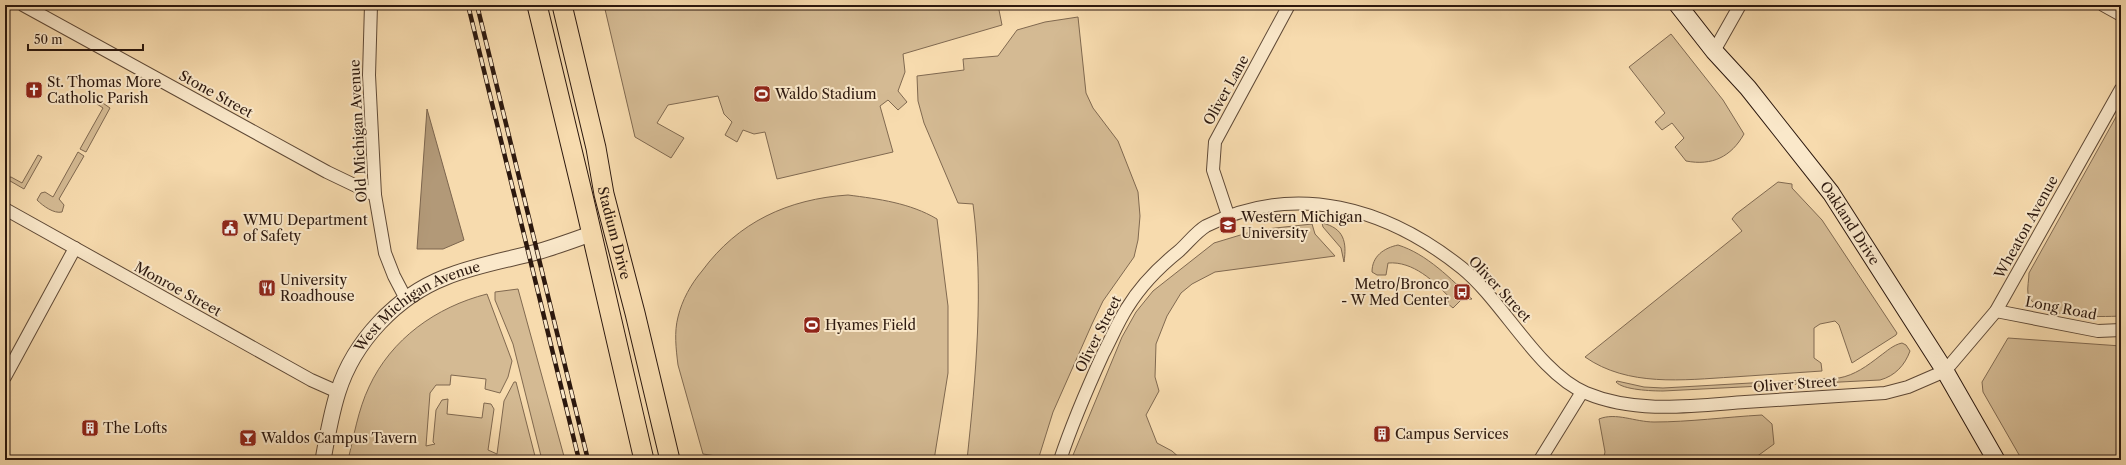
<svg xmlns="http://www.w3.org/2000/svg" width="2126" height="465" font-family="'Libre Caslon Text',serif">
	<rect width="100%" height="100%" fill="#f7dbae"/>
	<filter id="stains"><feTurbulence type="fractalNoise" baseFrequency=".005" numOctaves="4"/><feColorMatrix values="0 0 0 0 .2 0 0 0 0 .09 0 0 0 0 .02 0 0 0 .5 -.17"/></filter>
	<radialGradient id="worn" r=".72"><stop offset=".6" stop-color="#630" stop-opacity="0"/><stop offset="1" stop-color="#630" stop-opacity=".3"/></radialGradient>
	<g fill="#d4ba93" stroke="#806950">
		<path d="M604,5H998L1002,25L903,54L905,72L898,91L907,102L898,110L888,100L880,106L893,152L777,179L765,132L754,134L743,130L737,142L725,135L732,122L724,114L718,96L668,105L657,123L684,138L671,158L635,137Z"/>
		<path d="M1078,17L1086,93L1093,108L1118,141L1138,192L1140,216L1138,240L1134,257L1103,301L1092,324L1053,412L1038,460H967C976,375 984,289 973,204L958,203L924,123L918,101L917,76L964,70L963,59L998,56L1017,30L1045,22Z"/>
		<path d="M1671,34L1723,100L1744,134C1731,157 1712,166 1686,161L1675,147L1684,138L1672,123L1662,130L1655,122L1665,113L1629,67Z"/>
		<path d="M97,99L110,108L86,152L80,149L103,108L94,102V100Z"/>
		<path d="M2121,108V316C2101,317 2034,319 2028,294C2027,288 2029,279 2029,273Z"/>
		<path d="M78,152L84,156L59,199L64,205L62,212C54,214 43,206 37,200L41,193L45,192L53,197Z"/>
		<path d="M38,155L42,157L24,189L5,178L11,177L22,183Z"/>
		<path d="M1778,182L1792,184V188L1822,220L1897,333L1896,335L1852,363L1839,325L1835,321L1820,324L1814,328V358L1821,363L1822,371C1792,373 1763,375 1733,377C1683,380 1628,387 1585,357L1742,231L1732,219L1736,214Z"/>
		<path d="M848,195C879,199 910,203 937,219L948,306V373L934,460H723V457L703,454L678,365C676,349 674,332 678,317C682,300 691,284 702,271C738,222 788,199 848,195Z"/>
		<path d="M1322,223C1344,228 1347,242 1344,262L1341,248L1323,227Z"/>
		<path d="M1312,224L1315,234L1335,256L1215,272L1192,284L1181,293L1167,316L1156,344L1155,377L1159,391L1146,415L1157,443L1172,451L1182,460H1071L1122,337L1136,312L1153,291L1214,243L1257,230Z"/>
		<path d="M1398,245C1427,254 1451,279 1472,299L1461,300L1453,308L1447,303L1450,298C1434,281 1413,261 1388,263L1386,275H1377L1372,272C1372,256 1384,248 1398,245Z"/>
		<path d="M518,289L565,460H542L513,344L495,300V292Z"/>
		<path d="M487,294L512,361L508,377L500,393L485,389L486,379L451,375L450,385H436L430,393L426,446L435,444L433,442L436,410L442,400L448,399L447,414L482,418L484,403L491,404L494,409L488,450L497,454L504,401L514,382H516L536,460H348C354,436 358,410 369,387C391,339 436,307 487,294Z"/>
		<path d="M2008,338L2121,346V460H2022L1983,392L1982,382Z"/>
		<path d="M1902,343L1906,345L1910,351C1905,365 1895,376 1880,380L1663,391C1652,391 1623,390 1616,382L1617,381L1644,387L1663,388L1839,378C1855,375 1867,366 1880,356C1887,351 1893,345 1902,343Z"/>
		<path d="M1762,415L1772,424L1774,444L1752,460H1603L1605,452L1599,419C1616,412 1635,422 1654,422C1689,422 1726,417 1762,415Z"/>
	</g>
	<path fill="#b29978" stroke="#7c654e" d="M427,109L464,240L443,249H417Z"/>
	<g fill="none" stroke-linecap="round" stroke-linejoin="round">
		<defs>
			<g id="minor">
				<path d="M23,5L327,172L375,195"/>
				<path d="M371,5L369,75L375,195L385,253L394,276L406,299"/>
				<path d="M2103,5L2121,15"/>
				<path d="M1714,51L1740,5"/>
				<path d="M5,209L311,380L338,392"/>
				<path d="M1229,218L1213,170L1215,142L1289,5"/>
				<path d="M1996,311L2098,331L2121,330"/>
				<path d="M5,377L75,248"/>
				<path d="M1060,460C1072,424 1087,389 1103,354C1111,339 1118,322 1127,308C1141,285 1159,267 1179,251C1188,243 1196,232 1206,226C1296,181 1387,208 1462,268C1503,301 1538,373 1586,393C1636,414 1692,406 1745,402C1792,399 1838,396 1885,393L1908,387L1945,371L1996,311L2121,89"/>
				<path d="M1540,460L1582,392"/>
			</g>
			<g id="tertiary">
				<path id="s1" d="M323,460C327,437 331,414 338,392C354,341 397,296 446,277C476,265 507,260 537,252C555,247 573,240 591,234"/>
			</g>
			<g id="secondary">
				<path id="s2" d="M1678,5L1714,51L1748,88L1831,193L1945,371L1996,460"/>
			</g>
			<g id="primary">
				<path d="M537,5L584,200L644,460"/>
				<path id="s3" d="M562,5L596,148L604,194L635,313L670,460"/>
			</g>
		</defs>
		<use href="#minor" stroke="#5f4936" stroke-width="14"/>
		<use href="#tertiary" stroke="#5f4936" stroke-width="17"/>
		<use href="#secondary" stroke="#2c180e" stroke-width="19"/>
		<use href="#primary" stroke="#2c180e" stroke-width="21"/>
		<use href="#minor" stroke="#fae8ca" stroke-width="12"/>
		<use href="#tertiary" stroke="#fae8ca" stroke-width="15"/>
		<use href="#secondary" stroke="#fae8ca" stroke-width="17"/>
		<use href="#primary" stroke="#f7dbae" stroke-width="19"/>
		<defs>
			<g id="rail">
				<path d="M468,5L579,460"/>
				<path d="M477,5L588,460"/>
			</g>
		</defs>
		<use href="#rail" stroke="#2c180e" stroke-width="4.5"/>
		<use href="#rail" stroke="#fae8ca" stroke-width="3" stroke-dasharray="9" stroke-linecap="butt"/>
	</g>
	<defs>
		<symbol id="church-square" viewBox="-11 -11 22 22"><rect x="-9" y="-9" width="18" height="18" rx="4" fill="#8f2418" stroke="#fae8ca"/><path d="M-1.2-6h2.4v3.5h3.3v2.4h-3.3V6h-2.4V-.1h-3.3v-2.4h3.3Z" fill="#fff"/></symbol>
		<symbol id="stadium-square" viewBox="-11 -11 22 22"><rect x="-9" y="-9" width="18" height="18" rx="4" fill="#8f2418" stroke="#fae8ca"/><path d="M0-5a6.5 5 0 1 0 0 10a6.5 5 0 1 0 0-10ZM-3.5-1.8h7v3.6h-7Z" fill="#fff"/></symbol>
		<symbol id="university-square" viewBox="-11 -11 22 22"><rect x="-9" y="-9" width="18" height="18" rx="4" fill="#8f2418" stroke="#fae8ca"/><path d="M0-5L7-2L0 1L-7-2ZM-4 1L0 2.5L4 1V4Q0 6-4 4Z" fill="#fff"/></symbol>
		<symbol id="civic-square" viewBox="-11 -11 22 22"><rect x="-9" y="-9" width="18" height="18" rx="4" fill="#8f2418" stroke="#fae8ca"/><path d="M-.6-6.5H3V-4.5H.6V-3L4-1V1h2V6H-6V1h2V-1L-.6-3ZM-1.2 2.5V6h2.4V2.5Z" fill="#fff"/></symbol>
		<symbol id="restaurant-square" viewBox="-11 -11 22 22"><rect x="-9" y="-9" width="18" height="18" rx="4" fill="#8f2418" stroke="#fae8ca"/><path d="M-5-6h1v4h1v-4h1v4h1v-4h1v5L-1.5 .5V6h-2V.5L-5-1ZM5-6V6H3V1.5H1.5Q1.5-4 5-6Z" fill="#fff"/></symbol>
		<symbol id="bus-square" viewBox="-11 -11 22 22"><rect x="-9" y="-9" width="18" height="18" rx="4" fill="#8f2418" stroke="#fae8ca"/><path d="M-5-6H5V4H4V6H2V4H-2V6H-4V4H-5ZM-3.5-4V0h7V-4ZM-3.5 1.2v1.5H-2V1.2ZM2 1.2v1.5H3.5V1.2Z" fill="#fff"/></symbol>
		<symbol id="building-square" viewBox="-11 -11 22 22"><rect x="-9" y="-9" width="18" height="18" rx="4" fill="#8f2418" stroke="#fae8ca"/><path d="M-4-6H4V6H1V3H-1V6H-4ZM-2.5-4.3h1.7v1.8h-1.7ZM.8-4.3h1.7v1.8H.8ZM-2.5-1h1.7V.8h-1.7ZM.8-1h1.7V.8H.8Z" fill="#fff"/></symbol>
		<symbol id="bar-square" viewBox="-11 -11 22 22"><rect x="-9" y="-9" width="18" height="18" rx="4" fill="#8f2418" stroke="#fae8ca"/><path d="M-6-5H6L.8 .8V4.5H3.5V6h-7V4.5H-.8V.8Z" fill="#fff"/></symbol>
	</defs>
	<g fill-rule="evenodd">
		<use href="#church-square" x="24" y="80" width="20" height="20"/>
		<use href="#stadium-square" x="752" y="84" width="20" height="20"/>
		<use href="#university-square" x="1218" y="215" width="20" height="20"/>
		<use href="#civic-square" x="220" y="218" width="20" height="20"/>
		<use href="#restaurant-square" x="257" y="278" width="20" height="20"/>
		<use href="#bus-square" x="1452" y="282" width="20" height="20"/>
		<use href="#stadium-square" x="802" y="315" width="20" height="20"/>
		<use href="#building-square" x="80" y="418" width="20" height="20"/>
		<use href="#building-square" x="1372" y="424" width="20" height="20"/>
		<use href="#bar-square" x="238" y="428" width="20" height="20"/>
	</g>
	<g text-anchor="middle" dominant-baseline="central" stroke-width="4" stroke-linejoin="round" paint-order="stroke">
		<g font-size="14" fill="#2c180e" stroke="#fae8ca" text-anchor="start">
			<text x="47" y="82">St. Thomas More<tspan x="47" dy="16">Catholic Parish</tspan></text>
			<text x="775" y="94">Waldo Stadium</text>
			<text x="1241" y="217">Western Michigan<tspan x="1241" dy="16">University</tspan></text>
			<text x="243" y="220">WMU Department<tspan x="243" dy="16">of Safety</tspan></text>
			<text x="280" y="280">University<tspan x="280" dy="16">Roadhouse</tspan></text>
			<text x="1449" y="284" text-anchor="end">Metro/Bronco<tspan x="1449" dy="16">- W Med Center</tspan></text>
			<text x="825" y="325">Hyames Field</text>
			<text x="103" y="428">The Lofts</text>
			<text x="1395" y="434">Campus Services</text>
			<text x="261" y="438">Waldos Campus Tavern</text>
		</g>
		<g font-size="14" fill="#2c180e" stroke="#fae8ca">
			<text transform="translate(1226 90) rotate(-61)">Oliver Lane</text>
			<text transform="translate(216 94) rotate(29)">Stone Street</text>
			<text transform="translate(358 131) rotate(-93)">Old Michigan Avenue</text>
			<text stroke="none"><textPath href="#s2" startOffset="278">Oakland Drive</textPath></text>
			<text transform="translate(2026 227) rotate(-61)">Wheaton Avenue</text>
			<text stroke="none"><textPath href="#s3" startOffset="234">Stadium Drive</textPath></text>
			<text transform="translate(178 289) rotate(29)">Monroe Street</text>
			<text transform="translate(1500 289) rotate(47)">Oliver Street</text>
			<text transform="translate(2061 308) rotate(11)">Long Road</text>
			<text stroke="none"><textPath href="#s1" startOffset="192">West Michigan Avenue</textPath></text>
			<text transform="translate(1098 334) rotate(-63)">Oliver Street</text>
			<text transform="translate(1795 384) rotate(-4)">Oliver Street</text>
		</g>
	</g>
	<rect width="2126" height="465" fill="none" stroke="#f7dbae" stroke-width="20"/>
	<rect x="6" y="6" width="2114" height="453" fill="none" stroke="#2c180e" stroke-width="2"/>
	<rect x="10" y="10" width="2106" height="445" fill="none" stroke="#2c180e"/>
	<path d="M28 44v6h115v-6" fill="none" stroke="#2c180e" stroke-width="2"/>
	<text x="34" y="44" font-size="12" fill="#2c180e" stroke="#fae8ca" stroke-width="3" paint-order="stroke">50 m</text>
	<rect width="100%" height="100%" filter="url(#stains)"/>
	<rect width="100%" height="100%" fill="url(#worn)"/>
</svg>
